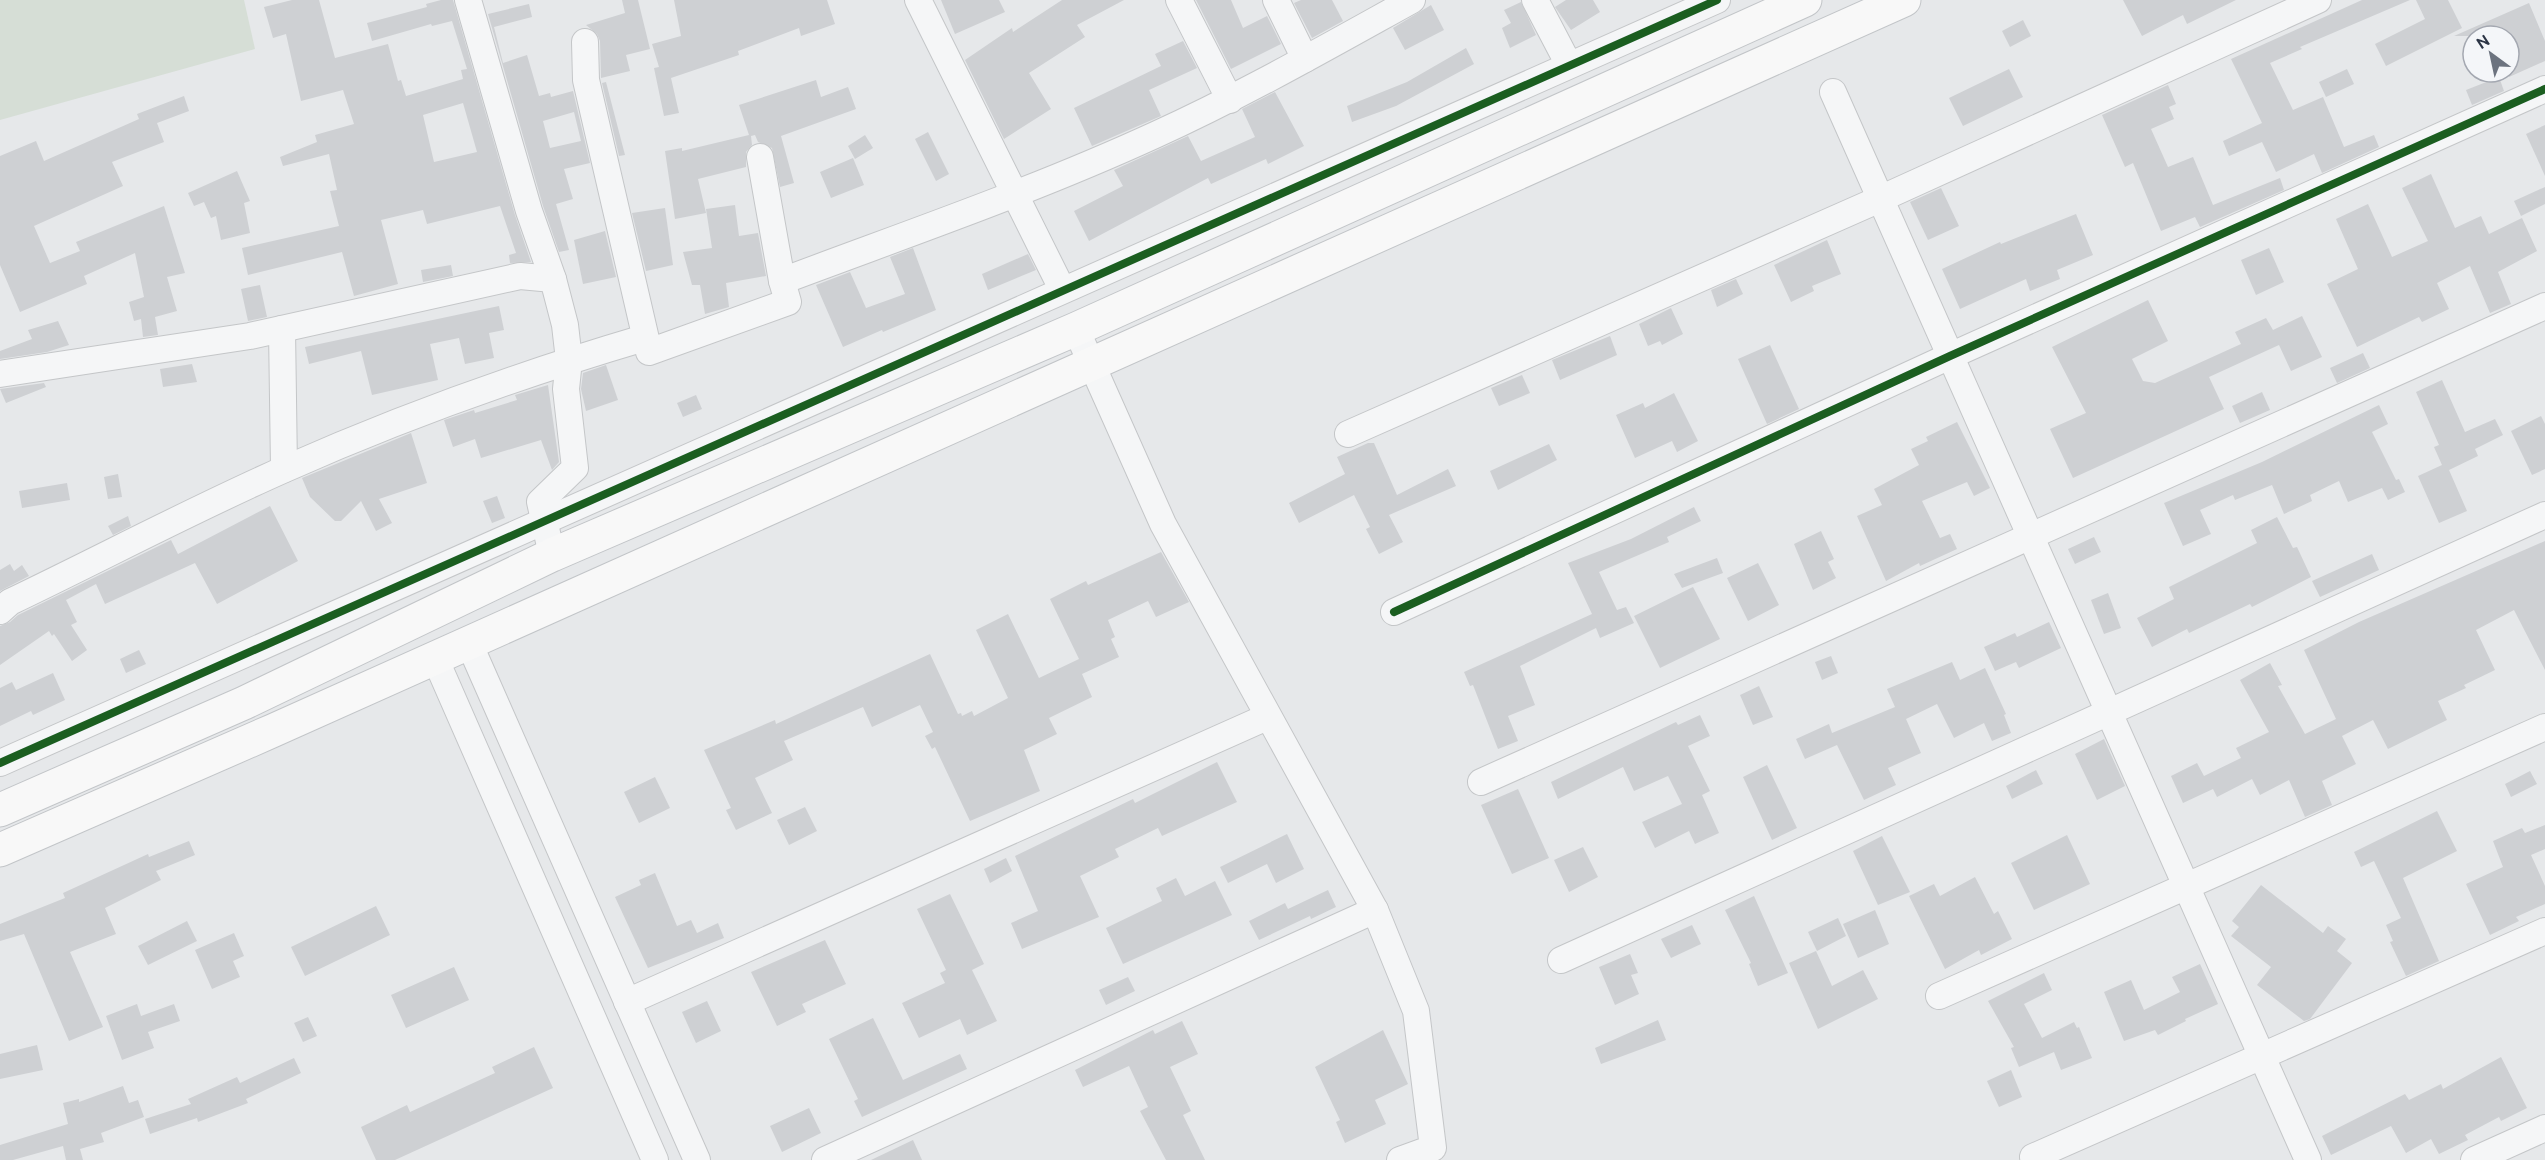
<svg xmlns="http://www.w3.org/2000/svg" width="2545" height="1160" font-family="Ubuntu,sans-serif">
	<rect width="100%" height="100%" fill="#e6e8ea"/>
	<path fill="#d6ded6" d="M0,0H244L255,49L0,120Z"/>
	<g fill="#ced0d3" fill-rule="evenodd">
		<path d="M292,0H319L335,58L388,44L398,81L401,80L406,96L463,79L461,70L467,69L452,21L432,26L431,24L372,41L367,23L427,7L426,4L441,0H453L515,215L531,262L510,263L509,255L516,253L500,206L427,224L423,210L381,220L398,284L354,296L342,252L248,275L242,248L339,226L330,191L337,190L329,154L283,166L280,157L317,142L315,135L354,124L343,90L301,101L286,34L273,38L264,7ZM463,103L477,152L434,162L423,115Z"/>
		<path d="M622,0H638L650,49L626,55L630,71L601,78L600,41L597,34L586,25L625,13Z"/>
		<path d="M674,0H827L835,24L801,36L799,28L738,51L739,55L671,78L679,113L664,116L654,68L659,67L652,44L681,36Z"/>
		<path d="M941,0H999L1005,12L955,34Z"/>
		<path d="M1062,0H1124L1077,25L1085,37L1029,73L1051,109L1004,139L965,60L1012,28L1013,32Z"/>
		<path d="M1196,0H1231L1243,28L1267,16L1281,44L1231,69Z"/>
		<path d="M1301,0H1332L1343,21L1312,38L1294,3Z"/>
		<path d="M1566,0H1593L1600,12L1571,30L1555,7Z"/>
		<path d="M2123,0H2236L2187,24L2183,15L2142,36Z"/>
		<path d="M2362,0H2410L2300,47L2302,49L2270,63L2293,110L2323,97L2344,147L2374,135L2379,147L2322,173L2314,154L2276,172L2262,142L2229,156L2223,141L2262,123L2231,59Z"/>
		<path d="M2416,0H2448L2462,28L2386,66L2375,44L2425,19Z"/>
		<path d="M1521,2L1536,35L1510,48L1502,28L1511,23L1504,10Z"/>
		<path d="M2529,3L2545,41V61L2509,77V36H2454Z"/>
		<path d="M529,4L532,17L494,27L503,63L527,55L539,96L550,93L551,97L573,91L590,163L564,169L573,199L556,204L569,250L559,252L543,206L488,14ZM574,112L581,141L550,148L543,121Z"/>
		<path d="M1431,5L1444,30L1405,50L1393,28Z"/>
		<path d="M2023,20L2031,36L2010,47L2002,31Z"/>
		<path d="M1183,41L1197,68L1149,90L1161,116L1092,146L1074,108L1161,66L1155,54Z"/>
		<path d="M1466,48L1474,64L1396,106L1352,122L1347,106L1407,82Z"/>
		<path d="M2009,69L2023,97L1963,126L1949,98Z"/>
		<path d="M2347,69L2354,84L2326,97L2319,82Z"/>
		<path d="M2499,77L2504,91L2472,105L2466,90Z"/>
		<path d="M816,80L821,97L848,87L856,109L781,136L794,183L780,187L772,148L758,142L755,135L751,136L752,145L746,152V167L698,179L706,213L675,219L665,151L682,148V151L749,135L739,105Z"/>
		<path d="M606,82L625,155L619,156L602,83Z"/>
		<path d="M2168,85L2176,104L2169,107L2174,119L2151,129L2168,167L2193,157L2213,205L2280,178L2284,190L2200,227L2195,217L2161,231L2133,163L2125,167L2102,115Z"/>
		<path d="M1275,92L1304,146L1268,164L1266,159L1211,184L1208,178L1089,241L1074,211L1123,186L1114,170L1188,136L1201,161L1255,137L1242,109Z"/>
		<path d="M184,96L189,111L157,123L164,142L112,162L123,186L34,226L50,263L80,251L76,242L164,206L185,273L167,277L177,311L155,317L158,335L143,337L141,319L134,321L129,302L144,297L135,253L84,276L87,284L20,312L0,265V156L36,141L44,161L139,119L137,114Z"/>
		<path d="M2545,125V176L2526,134Z"/>
		<path d="M928,132L949,174L936,181L915,139Z"/>
		<path d="M865,135L873,148L855,159L848,146Z"/>
		<path d="M853,158L864,185L831,198L820,172Z"/>
		<path d="M237,171L250,201L244,203L250,233L221,240L216,216L211,218L204,202L194,206L188,193Z"/>
		<path d="M2431,174L2455,228L2481,216L2489,234L2522,218L2537,251L2498,272L2511,304L2490,313L2470,266L2437,283L2449,309L2422,322L2419,317L2357,347L2327,284L2358,269L2336,219L2368,204L2392,257L2428,241L2402,188Z"/>
		<path d="M2545,187V204L2521,216L2514,201Z"/>
		<path d="M1941,188L1959,226L1928,240L1910,202Z"/>
		<path d="M735,205L739,236L758,233L766,276L726,283L729,307L705,314L700,285H692L683,252L712,248L706,209Z"/>
		<path d="M665,208L673,265L646,271L632,213Z"/>
		<path d="M2076,214L2093,255L2057,270L2060,279L2030,291L2026,279L1960,309L1942,269L2000,242L2001,244Z"/>
		<path d="M605,231L616,277L583,284L574,240Z"/>
		<path d="M1827,240L1841,274L1812,286L1814,291L1791,302L1774,265Z"/>
		<path d="M913,248L936,310L883,332L882,330L843,347L816,285L850,272L866,308L905,294L890,257Z"/>
		<path d="M2269,248L2284,282L2256,295L2241,260Z"/>
		<path d="M1028,254L1036,270L988,290L982,274Z"/>
		<path d="M451,265L453,276L423,282L421,270Z"/>
		<path d="M1736,279L1743,294L1717,307L1711,290Z"/>
		<path d="M260,285L267,317L248,321L241,289Z"/>
		<path d="M2148,300L2168,341L2132,359L2143,381L2155,383L2241,344L2235,332L2266,318L2273,330L2302,316L2322,357L2291,371L2279,345L2209,377L2224,409L2073,478L2050,429L2086,413L2052,347Z"/>
		<path d="M499,306L504,330L489,333L494,358L465,364L459,338L430,344L438,380L372,395L361,351L309,364L305,347Z"/>
		<path d="M1671,308L1683,334L1662,345L1660,341L1648,346L1639,324Z"/>
		<path d="M58,321L69,345L47,352L0,359V351L32,339L28,330Z"/>
		<path d="M1610,336L1617,355L1560,380L1552,360Z"/>
		<path d="M1770,345L1799,409L1767,424L1738,359Z"/>
		<path d="M2363,353L2370,368L2337,383L2330,368Z"/>
		<path d="M192,364L197,382L163,387L160,369Z"/>
		<path d="M606,365L618,400L586,411L581,389L583,373Z"/>
		<path d="M1522,375L1530,393L1499,406L1491,388Z"/>
		<path d="M2442,380L2465,432L2495,419L2503,435L2475,449L2478,456L2449,470L2467,511L2439,523L2418,476L2442,465L2434,447L2439,445L2416,392Z"/>
		<path d="M44,383L46,387L6,403L0,389Z"/>
		<path d="M548,385L559,462L552,470L541,440L481,458L475,439L453,447L444,420L474,410L475,413L517,400L515,395Z"/>
		<path d="M2262,392L2270,410L2240,423L2232,406Z"/>
		<path d="M1674,393L1698,441L1677,452L1672,441L1635,458L1616,415L1643,403L1645,408Z"/>
		<path d="M696,395L702,409L683,417L677,403Z"/>
		<path d="M2379,405L2388,424L2372,432L2396,480L2399,479L2405,492L2388,500L2382,488L2348,502L2339,481L2310,495L2312,501L2284,514L2272,485L2235,500L2233,495L2200,510L2211,534L2183,546L2164,503L2262,462Z"/>
		<path d="M2541,416L2545,424V469L2532,475L2511,431Z"/>
		<path d="M1957,422L1990,488L1974,496L1967,482L1922,501L1940,538L1950,534L1957,549L1920,566L1919,563L1886,581L1857,516L1882,505L1874,489L1919,465L1911,449L1928,441L1926,437Z"/>
		<path d="M411,433L427,483L379,499L392,523L376,531L361,501L341,521H335L310,497L302,478Z"/>
		<path d="M1368,443H1374L1397,495L1448,469L1456,486L1389,515L1403,542L1379,554L1366,529L1370,527L1354,495L1299,523L1289,503L1345,474L1337,457Z"/>
		<path d="M1549,444L1557,460L1498,490L1490,471Z"/>
		<path d="M118,474L122,497L108,499L104,477Z"/>
		<path d="M67,483L70,500L22,508L19,491Z"/>
		<path d="M497,496L505,518L492,523L483,501Z"/>
		<path d="M270,506L298,561L217,604L195,563L105,604L96,584L66,600L77,622L71,625L87,650L72,661L54,634L52,636L49,631L0,665V626L10,622L18,615L171,540L178,554Z"/>
		<path d="M1694,507L1701,521L1667,537L1669,542L1599,572L1617,610L1626,607L1634,623L1600,638L1596,628L1520,666L1535,705L1508,716L1518,741L1498,749L1473,685L1470,686L1464,672L1592,614L1568,563L1631,539Z"/>
		<path d="M128,516L131,526L113,535L108,526Z"/>
		<path d="M2277,517L2293,548L2297,547L2311,577L2252,607L2250,604L2189,633L2187,629L2152,647L2137,618L2174,599L2169,587L2257,543L2251,530Z"/>
		<path d="M1821,531L1834,559L1828,562L1836,578L1813,590L1794,544Z"/>
		<path d="M2094,537L2101,552L2075,564L2068,549Z"/>
		<path d="M2545,541V670L2514,610L2476,630L2495,670L2464,685L2466,688L2438,701L2447,720L2388,749L2373,720L2342,736L2356,764L2322,781L2332,805L2305,817L2289,780L2260,795L2252,779L2217,797L2213,789L2183,803L2171,776L2197,763L2204,776L2241,758L2236,748L2269,732L2240,680L2270,663L2282,685L2278,686L2305,734L2336,719L2304,650L2359,622Z"/>
		<path d="M1161,552L1189,602L1156,617L1148,601L1108,620L1115,637L1111,639L1119,657L1082,674L1092,697L1049,718L1057,734L1024,750L1040,791L970,821L935,747L932,749L925,736L933,732L920,705L872,727L863,707L784,741L793,760L755,778L772,813L736,830L726,810L731,808L704,750L775,720L776,724L930,654L958,714L961,713L962,716L972,711L974,716L1008,698L976,630L1008,614L1039,678L1079,659L1050,599L1086,581L1088,585Z"/>
		<path d="M2372,554L2379,570L2320,597L2312,581Z"/>
		<path d="M1717,558L1723,573L1682,588L1674,574Z"/>
		<path d="M1758,563L1779,605L1748,621L1727,578Z"/>
		<path d="M10,564L14,571L22,565L29,576L0,591V570Z"/>
		<path d="M1693,587L1720,639L1660,668L1634,616Z"/>
		<path d="M2108,593L2121,628L2104,634L2091,600Z"/>
		<path d="M2049,622L2061,648L2019,668L2016,662L1995,671L1984,647L2015,633L2017,637Z"/>
		<path d="M139,650L146,664L126,673L120,659Z"/>
		<path d="M1831,656L1838,673L1822,680L1815,662Z"/>
		<path d="M1952,662L1960,680L1985,668L2006,714L2004,715L2011,733L1992,741L1984,723L1954,738L1937,704L1906,719L1921,753L1888,768L1896,785L1864,800L1837,745L1805,759L1796,739L1829,724L1832,733L1895,707L1887,689Z"/>
		<path d="M53,673L65,700L33,715L31,711L0,726V688L12,682L16,690Z"/>
		<path d="M1759,686L1773,717L1753,725L1740,695Z"/>
		<path d="M1700,715L1710,736L1688,746L1710,791L1702,795L1719,833L1695,844L1689,831L1655,848L1642,822L1682,804L1668,776L1634,791L1623,767L1558,799L1551,782L1676,722L1678,725Z"/>
		<path d="M2104,739L2125,786L2097,800L2075,754Z"/>
		<path d="M1217,762L1237,802L1162,836L1158,828L1115,849L1119,857L1080,876L1099,917L1022,949L1011,923L1038,911L1015,856L1133,799L1135,803Z"/>
		<path d="M1767,765L1797,828L1772,840L1743,777Z"/>
		<path d="M2036,770L2043,784L2012,799L2006,786Z"/>
		<path d="M2530,771L2537,784L2511,797L2505,784Z"/>
		<path d="M655,777L670,808L639,823L624,792Z"/>
		<path d="M1518,789L1549,858L1512,874L1481,805Z"/>
		<path d="M805,807L817,831L789,845L777,820Z"/>
		<path d="M2437,811L2457,851L2403,878L2439,961L2406,976L2390,942L2393,941L2386,925L2401,918L2374,861L2361,867L2354,852Z"/>
		<path d="M2545,825V849L2531,855L2545,886V904L2516,917L2519,921L2490,935L2466,884L2503,867L2493,841L2522,828L2525,833Z"/>
		<path d="M1287,834L1304,869L1276,883L1267,864L1228,883L1220,867Z"/>
		<path d="M2067,835L2090,884L2034,910L2011,863Z"/>
		<path d="M1882,836L1910,892L1878,905L1853,851Z"/>
		<path d="M189,841L195,855L156,871L161,880L105,908L116,934L70,952L103,1027L69,1041L24,934L0,941V924L65,898L63,893L148,854L149,857Z"/>
		<path d="M1583,847L1598,877L1569,892L1554,860Z"/>
		<path d="M1006,858L1012,871L990,883L984,869Z"/>
		<path d="M655,873L677,926L691,920L697,933L718,923L724,938L648,968L615,897L641,885L639,880Z"/>
		<path d="M1975,877L1994,914L1998,911L2012,939L1981,955L1979,950L1945,969L1909,896L1934,884L1940,896Z"/>
		<path d="M1176,878L1185,896L1215,881L1232,915L1123,964L1106,928L1162,901L1156,888Z"/>
		<path d="M2261,885L2323,933L2328,926L2346,939L2337,951L2352,963L2310,1019L2304,1021L2257,985L2271,967L2231,936L2239,927L2232,921Z"/>
		<path d="M1328,890L1336,907L1311,919L1310,916L1259,940L1249,921L1285,903L1288,909Z"/>
		<path d="M950,894L984,964L972,970L997,1021L967,1035L960,1019L919,1038L902,1003L945,983L940,973L946,970L917,909Z"/>
		<path d="M1754,896L1788,973L1758,986L1749,964L1751,963L1725,910Z"/>
		<path d="M376,906L390,935L305,976L291,947Z"/>
		<path d="M1875,910L1889,944L1858,958L1843,924Z"/>
		<path d="M1838,918L1846,936L1817,951L1808,932Z"/>
		<path d="M187,921L197,941L148,965L138,946Z"/>
		<path d="M1692,925L1701,944L1671,958L1661,939Z"/>
		<path d="M234,933L244,956L233,961L240,977L212,989L195,950Z"/>
		<path d="M825,940L846,984L802,1004L806,1012L777,1026L751,972Z"/>
		<path d="M1816,951L1832,986L1863,970L1878,999L1818,1029L1789,963Z"/>
		<path d="M1630,954L1638,973L1631,975L1639,994L1615,1005L1599,967Z"/>
		<path d="M2200,964L2218,1004L2185,1019L2186,1021L2158,1035L2155,1030L2124,1041L2104,992L2131,980L2144,1010L2180,992L2172,977Z"/>
		<path d="M454,967L469,1000L406,1028L391,995Z"/>
		<path d="M2044,973L2052,990L2024,1004L2042,1038L2074,1022L2077,1028L2079,1027L2092,1058L2061,1070L2054,1052L2019,1067L2011,1048L2014,1047L1988,1001Z"/>
		<path d="M1128,977L1135,991L1106,1005L1099,990Z"/>
		<path d="M707,1001L721,1031L696,1043L682,1012Z"/>
		<path d="M137,1004L141,1016L174,1004L180,1021L148,1032L154,1048L122,1060L106,1016Z"/>
		<path d="M308,1017L317,1036L303,1042L294,1023Z"/>
		<path d="M873,1018L903,1080L960,1054L967,1069L862,1117L854,1101L858,1099L829,1039Z"/>
		<path d="M1658,1020L1666,1040L1601,1064L1595,1048Z"/>
		<path d="M1182,1021L1198,1054L1170,1067L1191,1111L1183,1115L1205,1160H1166L1140,1111L1148,1107L1129,1066L1083,1087L1075,1070L1153,1030L1155,1034Z"/>
		<path d="M1383,1030L1408,1084L1375,1100L1386,1124L1345,1143L1336,1122L1340,1120L1315,1067Z"/>
		<path d="M37,1045L43,1070L0,1079V1054Z"/>
		<path d="M534,1047L553,1088L395,1160H376L361,1127L407,1105L410,1112L495,1073L492,1067Z"/>
		<path d="M2501,1057L2527,1108L2501,1121L2499,1117L2465,1135L2468,1140L2439,1154L2431,1139L2406,1153L2391,1126L2331,1155L2322,1136L2405,1094L2409,1100L2441,1084L2443,1089Z"/>
		<path d="M294,1058L301,1073L246,1099L248,1103L198,1122L197,1118L150,1134L145,1119L191,1104L188,1099L237,1077L240,1083Z"/>
		<path d="M2011,1070L2022,1097L1999,1107L1987,1081Z"/>
		<path d="M123,1086L129,1103L138,1100L144,1117L101,1133L104,1142L80,1149L83,1160H66L63,1146L13,1160H0V1145L68,1124L63,1103L79,1099V1102Z"/>
		<path d="M809,1108L821,1133L782,1152L770,1126Z"/>
		<path d="M913,1140L922,1160H871Z"/>
	</g>
	<g fill="none" stroke-linecap="round" stroke-linejoin="round">
		<defs>
			<g id="minor">
				<path d="M468,0L529,211L553,279"/>
				<path d="M918,0L1062,289"/>
				<path d="M1179,0L1230,100"/>
				<path d="M1276,0L1305,59"/>
				<path d="M1535,0L1569,65"/>
				<path d="M585,42L586,80L649,352L788,302L782,281L760,157"/>
				<path d="M1833,92L2308,1160"/>
				<path d="M782,281C907,234 1033,191 1155,135C1243,95 1327,47 1412,0"/>
				<path d="M282,329L284,469"/>
				<path d="M1076,329L1163,524L1375,910L1416,1011L1433,1148L1400,1160"/>
				<path d="M0,374L250,336L520,276L553,279L565,325L569,360L566,389L575,468L540,502L552,555"/>
				<path d="M1348,434L1880,199L2318,0"/>
				<path d="M0,611L10,602C102,558 192,510 285,469C402,417 522,374 644,338"/>
				<path d="M1394,612L1950,356L2545,89"/>
				<path d="M469,643L697,1160"/>
				<path d="M435,658L655,1160"/>
				<path d="M0,763L1717,0"/>
				<path d="M1481,782L2545,306"/>
				<path d="M1561,960L2545,515"/>
				<path d="M1939,996L2545,727"/>
				<path d="M627,1002L1267,717"/>
				<path d="M2033,1157L2545,931"/>
				<path d="M825,1160L1375,910"/>
				<path d="M2474,1160L2545,1128"/>
			</g>
			<g id="major">
				<path d="M0,810L244,703L552,555L1076,329L1805,0"/>
				<path d="M0,850L272,731L1904,0"/>
			</g>
		</defs>
		<use href="#minor" stroke="#c4c6c8" stroke-width="28"/>
		<use href="#major" stroke="#c2c5c8" stroke-width="35"/>
		<use href="#minor" stroke="#f5f6f7" stroke-width="26"/>
		<use href="#major" stroke="#f8f8f8" stroke-width="33"/>
		<defs>
			<g id="cycleway">
				<path d="M1394,612L1950,356L2545,89"/>
				<path d="M0,763L1717,0"/>
			</g>
		</defs>
		<use href="#cycleway" stroke="#f4f6f9" stroke-width="11"/>
		<use href="#cycleway" stroke="#1b5e20" stroke-width="8"/>
	</g>
	<g transform="translate(2491 54) rotate(327)"><circle r="28" fill="#f4f6f9" stroke="#a4a8b1" stroke-width="1.5"/>
	<path d="M0-4.5L10 22L0 15L-10 22Z" fill="#6c737f"/>
	<text y="-9" font-size="16" font-weight="bold" text-anchor="middle" fill="#2b3445">N</text>
	</g>
</svg>
